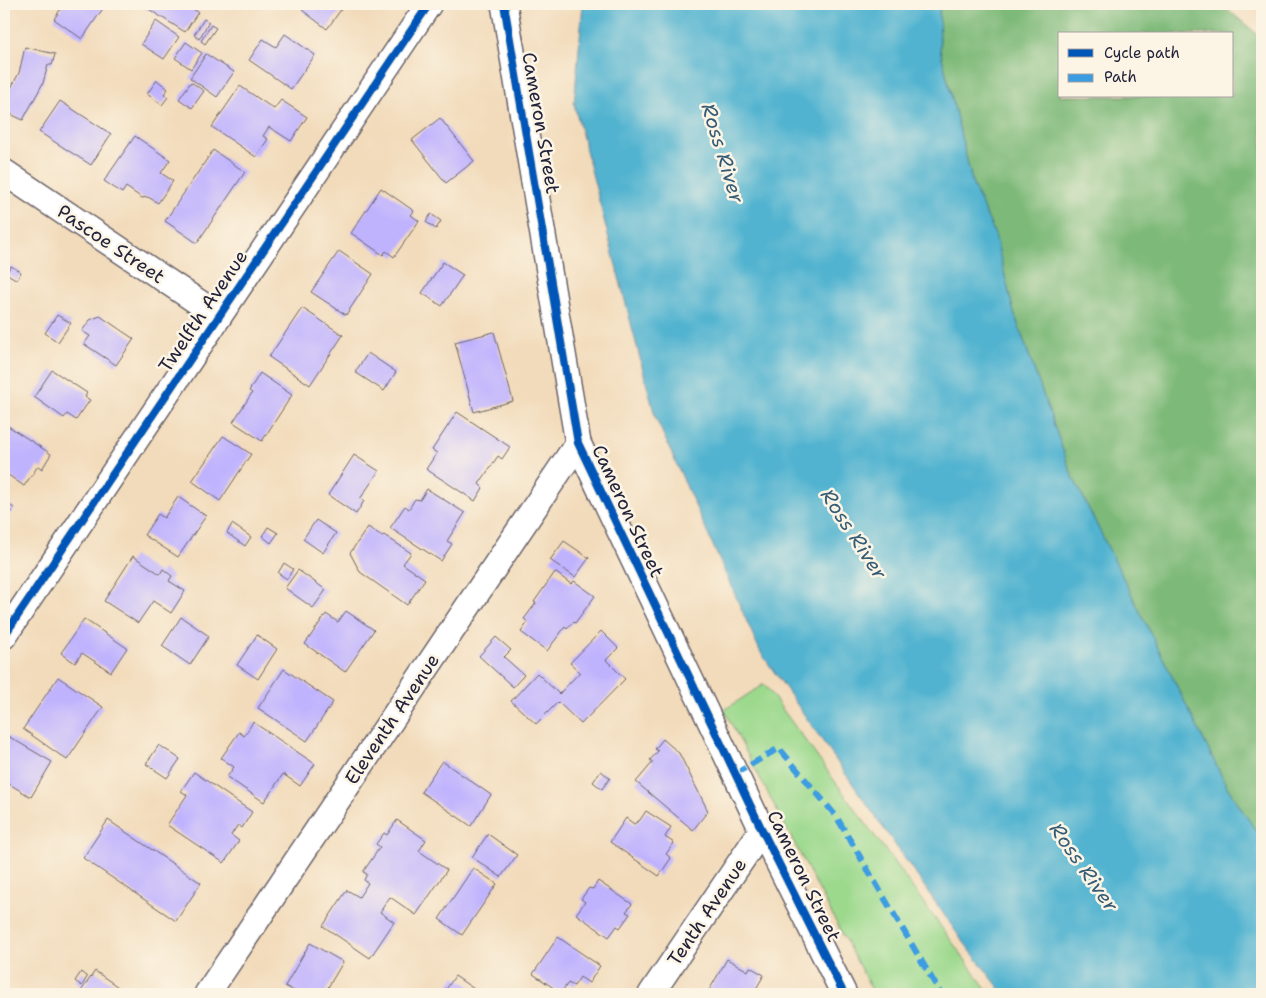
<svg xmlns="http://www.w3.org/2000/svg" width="1266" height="998" font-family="'Shantell Sans',sans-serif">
	<rect width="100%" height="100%" fill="#fcf5e5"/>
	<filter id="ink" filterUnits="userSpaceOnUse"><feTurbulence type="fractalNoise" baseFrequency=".02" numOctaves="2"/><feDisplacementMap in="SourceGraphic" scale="10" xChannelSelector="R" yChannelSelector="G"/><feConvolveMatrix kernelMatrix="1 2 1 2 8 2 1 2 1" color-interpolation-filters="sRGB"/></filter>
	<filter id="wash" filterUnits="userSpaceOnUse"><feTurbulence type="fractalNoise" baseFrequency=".0096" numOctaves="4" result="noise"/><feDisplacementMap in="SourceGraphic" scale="20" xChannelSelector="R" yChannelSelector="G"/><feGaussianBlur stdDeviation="1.12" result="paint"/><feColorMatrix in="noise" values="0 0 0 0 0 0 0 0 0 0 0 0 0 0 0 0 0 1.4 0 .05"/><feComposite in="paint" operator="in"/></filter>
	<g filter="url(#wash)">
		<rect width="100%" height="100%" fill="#f2dbbb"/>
		<path fill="#9cd98d" stroke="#5f7e64" d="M764,684L990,994H874L724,710Z"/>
		<path fill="#7db978" stroke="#506e5a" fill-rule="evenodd" d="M939,4H1221L1262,38V840L1227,787L1071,473L1014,313L995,235L973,185L940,49ZM1060,34H1232V96H1060Z"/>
		<path fill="#51b3d0" stroke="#3a6a86" d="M583,4H939L940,49L973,185L995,235L1014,313L1071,473L1227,787L1262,840V994H1004L959,936L761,653L655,416L574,104Z"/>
		<g id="blocks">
			<g fill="#c0b3fe">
				<path d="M64,4H106L82,39L54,19Z"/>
				<path d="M150,4H185L198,12L185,32L147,8Z"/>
				<path d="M306,4H345L327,29L302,10Z"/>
				<path d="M204,19L209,22L199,39L194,35Z"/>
				<path d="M156,21L179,37L164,59L141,44Z"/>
				<path d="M211,25L216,28L205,44L201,41Z"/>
				<path d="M285,34L315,55L291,89L249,60L263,39L276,47Z"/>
				<path d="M186,42L202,53L191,69L175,58Z"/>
				<path d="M25,47L55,54L52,65H48L43,83L23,120L4,111V101L19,73Z"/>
				<path d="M206,54L234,72L217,97L190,78Z"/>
				<path d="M157,80L168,89L164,94L168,97L162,105L147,94Z"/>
				<path d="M191,82L204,91L192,108L179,99Z"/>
				<path d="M240,86L274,109L281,100L307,117L291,141L269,127L263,136L268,139L256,157L212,127Z"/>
				<path d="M60,101L111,134L91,165L39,132Z"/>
				<path d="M440,118L474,161L446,183L412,140Z"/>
				<path d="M135,136L170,160L161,173L173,181L158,203L148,197L142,198L126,187L122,193L104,181Z"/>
				<path d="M213,150L245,172L197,243L165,221Z"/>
				<path d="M381,188L414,211L411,215L419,221L394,257L386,251L383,255L351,233Z"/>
				<path d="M431,214L441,221L436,229L426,222Z"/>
				<path d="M339,251L373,274L346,315L311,292Z"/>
				<path d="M443,262L463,275L442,306L422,293Z"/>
				<path d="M11,266L21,272L17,280L6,273Z"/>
				<path d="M302,308L343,335L310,385L269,357Z"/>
				<path d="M57,315L71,323L58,342L45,333Z"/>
				<path d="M100,316L134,339L116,365L84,344L90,336L82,331L90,320Z"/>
				<path d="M494,332L513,401L474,412L455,342Z"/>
				<path d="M368,353L396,372L384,391L355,372Z"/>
				<path d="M52,370L87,393L85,397L90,400L76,420L67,414L64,418L34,397Z"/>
				<path d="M260,373L292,395L262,441L233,422L252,393L249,391Z"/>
				<path d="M457,412L510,447L502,459L498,456L479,484L483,488L475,501L426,469L437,453L432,450Z"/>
				<path d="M5,424L51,454L42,469L38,466L24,486L4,472Z"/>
				<path d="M223,436L251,454L220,501L192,481Z"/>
				<path d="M354,455L379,471L360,499L364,501L356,514L328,495Z"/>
				<path d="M427,489L465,513L447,541L452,544L441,561L390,528L405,506L409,509L415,499L420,500Z"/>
				<path d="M178,497L206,516L178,557L144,535L158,514L164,518Z"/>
				<path d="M4,501L14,508L4,523Z"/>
				<path d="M316,520L336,533L323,553L303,539Z"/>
				<path d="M232,524L251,537L245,546L227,533Z"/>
				<path d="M268,527L278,533L271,543L262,536Z"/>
				<path d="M368,527L382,536L384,535L411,553L403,564L425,579L407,605L360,572L350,553Z"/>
				<path d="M564,541L589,558L575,577L550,560Z"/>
				<path d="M133,556L160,574L163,569L172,576L169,581L185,591L171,613L153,601L138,623L104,601Z"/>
				<path d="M284,563L293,569L287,579L278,573Z"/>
				<path d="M298,570L326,590L313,608L285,588Z"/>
				<path d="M555,572L571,584L574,581L595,596L575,623L573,622L567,629L565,627L547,651L521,632L528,622L524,619L536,603L534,602Z"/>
				<path d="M346,611L374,630L345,672L305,644L326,614L338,622Z"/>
				<path d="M181,617L209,636L190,665L162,646Z"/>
				<path d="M84,619L127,648L111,672L82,653L75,663L61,653Z"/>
				<path d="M601,631L618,648L606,660L625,679L581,724L558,702L536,724L511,701L537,673L559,694L580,672L570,663Z"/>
				<path d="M257,635L277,649L258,679L237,665Z"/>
				<path d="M496,637L511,650L504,657L524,675L513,687L479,656Z"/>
				<path d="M284,669L333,702L307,741L258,708Z"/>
				<path d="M58,677L103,707L67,760L23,729Z"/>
				<path d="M253,722L315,764L300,786L283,774L264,802L227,777L234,767L221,758L239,732L244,736Z"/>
				<path d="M6,735L52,762L31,797L4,781V739Z"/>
				<path d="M663,739L679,753L708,811L693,830L636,782L653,762L650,760L658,751L655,749Z"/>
				<path d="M159,745L180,759L167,778L146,764Z"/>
				<path d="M442,761L491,795L471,826L421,792Z"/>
				<path d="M601,771L610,778L602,789L593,782Z"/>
				<path d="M194,772L252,812L242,828L238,825L231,835L239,841L224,863L167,825L187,795L181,791Z"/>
				<path d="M646,811L671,827L665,837L674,843L666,854L671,858L659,876L610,842L626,818L634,824L640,820Z"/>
				<path d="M108,820L201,883L176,921L83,858Z"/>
				<path d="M397,820L426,840L419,851L447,870L416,915L390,897L380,912L394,922L370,958L323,926L347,890L359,897L368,883L364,880L367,874L363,872L380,847L376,844L384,833L387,835Z"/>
				<path d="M488,834L517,855L501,877L472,857Z"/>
				<path d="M473,868L497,884L462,935L439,919Z"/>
				<path d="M598,881L632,904L626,912L630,914L620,928L617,926L609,937L576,914L585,902L581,899L589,888L593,889Z"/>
				<path d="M558,937L600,966L589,983L580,977L574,986L568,983L561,993L533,974Z"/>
				<path d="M310,943L343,962L324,994H300L285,986Z"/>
				<path d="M727,959L748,971L750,967L764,975L753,994H707Z"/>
				<path d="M95,971L121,989L118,994H79Z"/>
				<path d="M81,972L87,977L82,986L75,981Z"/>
				<path d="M455,976L477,991L475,994H443Z"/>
			</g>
		</g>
	</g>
	<g filter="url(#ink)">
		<use href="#blocks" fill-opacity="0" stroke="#6b6368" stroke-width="1"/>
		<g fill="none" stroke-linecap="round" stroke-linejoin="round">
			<defs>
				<g id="street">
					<path d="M504,4L578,443L762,830L844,994"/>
					<path d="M4,172L219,316"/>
					<path d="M4,636L429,4"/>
					<path d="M207,994L578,443"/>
					<path d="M651,994L762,830"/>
				</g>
			</defs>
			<use href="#street" stroke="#6b6368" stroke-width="28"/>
			<use href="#street" stroke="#fff" stroke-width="25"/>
			<path stroke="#3c9ce2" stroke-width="6" stroke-dasharray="12 6" stroke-linecap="butt" d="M735,774L779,748L836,816L941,994"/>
			<defs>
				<g id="cycleway">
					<path d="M504,4L578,443L762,830L844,994"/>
					<path d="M4,636L429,4"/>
				</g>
			</defs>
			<use href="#cycleway" stroke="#fcf5e5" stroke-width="11"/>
			<use href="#cycleway" stroke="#0057b8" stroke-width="8"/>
		</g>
	</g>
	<g text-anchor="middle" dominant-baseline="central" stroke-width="5" stroke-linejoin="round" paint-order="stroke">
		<g font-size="19" fill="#22223b" stroke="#fcf5e5">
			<text transform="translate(541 123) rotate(80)">Cameron Street</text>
			<text transform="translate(111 244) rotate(34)">Pascoe Street</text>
			<text transform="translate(203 311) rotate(-56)">Twelfth Avenue</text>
			<text transform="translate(628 511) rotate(65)">Cameron Street</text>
			<text transform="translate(392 719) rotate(-56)">Eleventh Avenue</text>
			<text transform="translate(804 876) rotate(64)">Cameron Street</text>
			<text transform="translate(707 912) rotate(-56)">Tenth Avenue</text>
		</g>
		<g font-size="20" font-style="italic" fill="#355c77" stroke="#fcf5e5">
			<text transform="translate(723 153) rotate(73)">Ross River</text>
			<text transform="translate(854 534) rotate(57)">Ross River</text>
			<text transform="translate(1084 867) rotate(55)">Ross River</text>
		</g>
	</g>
	<rect width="1266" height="998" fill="none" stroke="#fcf5e5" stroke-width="20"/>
	<rect x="1058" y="32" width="175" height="65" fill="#fcf5e5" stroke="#a5a1a1"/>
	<rect x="1068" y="49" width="25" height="8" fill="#0057b8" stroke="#a5a1a1"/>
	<text x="1104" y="58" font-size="15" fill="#22223b">Cycle path</text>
	<rect x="1068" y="74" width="25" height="8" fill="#3c9ce2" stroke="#a5a1a1"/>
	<text x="1104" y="82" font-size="15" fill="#22223b">Path</text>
</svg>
